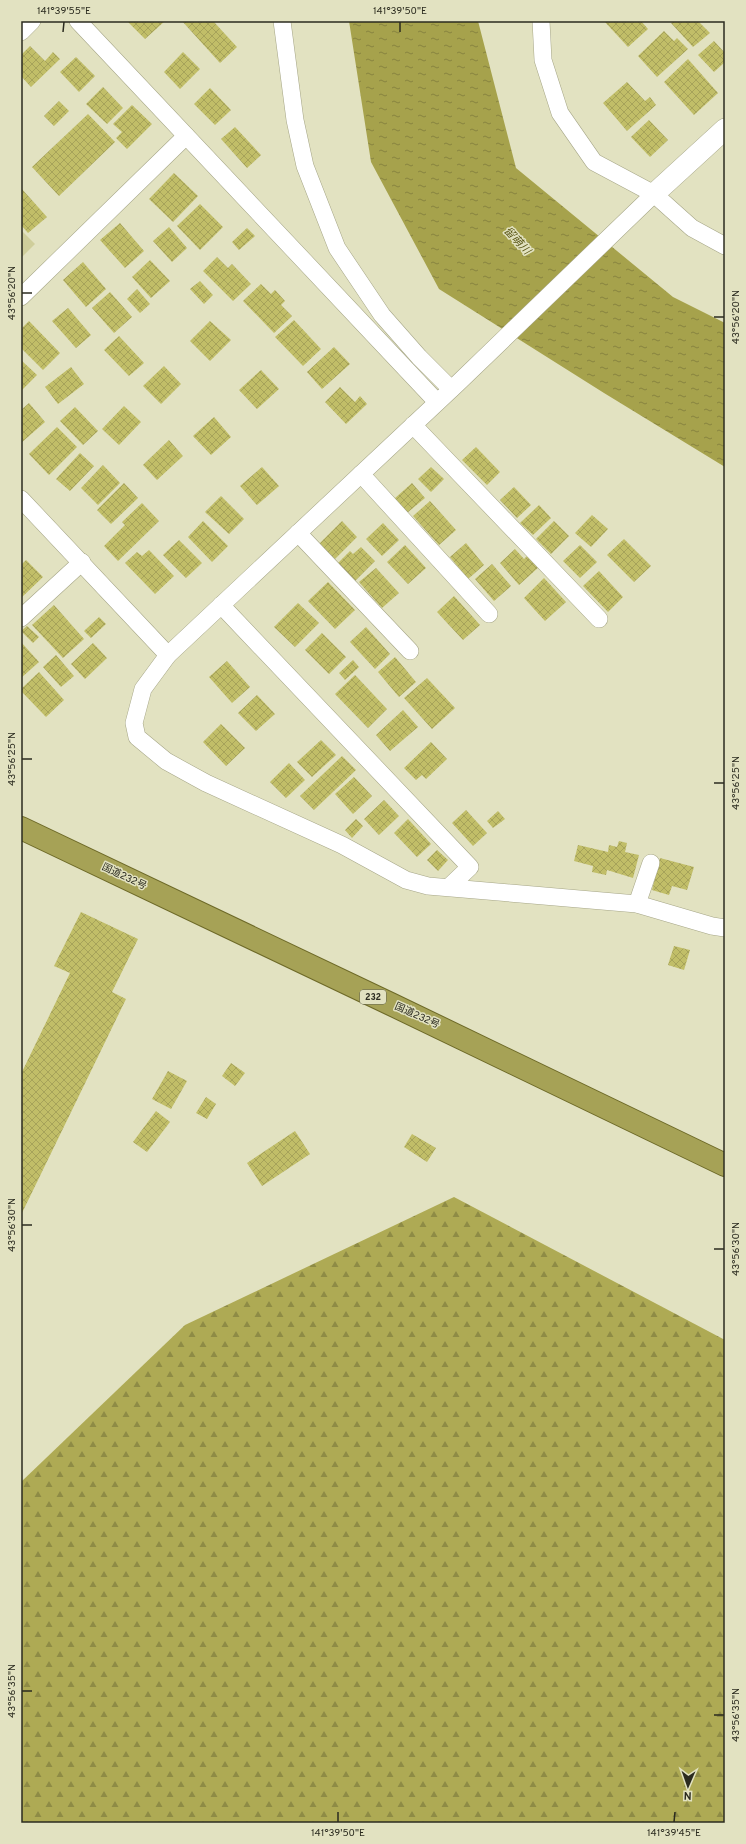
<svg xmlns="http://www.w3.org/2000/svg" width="746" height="1844" font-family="Overpass,'Noto Sans JP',sans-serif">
	<defs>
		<pattern id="forest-firs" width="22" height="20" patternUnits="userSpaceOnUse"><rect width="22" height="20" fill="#aeaa54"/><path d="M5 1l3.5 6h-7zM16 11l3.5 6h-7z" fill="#8e8b45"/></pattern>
		<pattern id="water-ripples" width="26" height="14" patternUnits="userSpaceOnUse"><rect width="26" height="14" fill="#a6a24c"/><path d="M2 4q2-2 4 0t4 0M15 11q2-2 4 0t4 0" fill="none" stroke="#87843f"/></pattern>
		<pattern id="building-cross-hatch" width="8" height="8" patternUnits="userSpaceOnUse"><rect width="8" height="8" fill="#c1be68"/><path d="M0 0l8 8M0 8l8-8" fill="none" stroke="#a6a35a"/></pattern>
	</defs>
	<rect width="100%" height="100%" fill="#e2e2c1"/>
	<path fill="#cfce9b" d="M21,230L35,244L21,258Z"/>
	<path fill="url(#forest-firs)" d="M454,1197L725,1340V1823H21V1482L185,1325Z"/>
	<path fill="url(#water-ripples)" d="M349,21H478L516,168L673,297L725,323V467L604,393L439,289L371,162Z"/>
	<g fill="url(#building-cross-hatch)">
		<path d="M127,21H165L145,39Z"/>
		<path d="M182,21H213L237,47L220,63Z"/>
		<path d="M604,21H641L648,29L628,47Z"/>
		<path d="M673,21H698L710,33L693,47L671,23Z"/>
		<path d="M664,31L674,41L677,38L688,49L657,77L638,56Z"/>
		<path d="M714,41L725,53V62L714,72L698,55Z"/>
		<path d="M30,46L45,61L53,52L60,59L31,87L21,76V55Z"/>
		<path d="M183,52L200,69L180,89L164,72Z"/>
		<path d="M76,57L95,76L79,92L60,72Z"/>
		<path d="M688,59L718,93L694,115L664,82Z"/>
		<path d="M627,82L645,101L650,97L656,105L627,131L603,103Z"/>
		<path d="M103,87L123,108L107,124L86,104Z"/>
		<path d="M210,88L231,110L215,125L194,104Z"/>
		<path d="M59,101L69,111L54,126L44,116Z"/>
		<path d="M132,105L152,124L127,149L116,138L122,132L113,124Z"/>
		<path d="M88,114L115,142L59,196L32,167Z"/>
		<path d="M649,120L668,140L650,157L631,137Z"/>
		<path d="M235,127L261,155L247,168L221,139Z"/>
		<path d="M174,173L198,196L173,222L149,199Z"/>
		<path d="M21,188L47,217L28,233L21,225Z"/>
		<path d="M200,204L223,227L200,250L177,226Z"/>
		<path d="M120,223L144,251L125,268L100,240Z"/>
		<path d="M169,227L187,248L172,262L153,241Z"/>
		<path d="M247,228L255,236L239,250L232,242Z"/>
		<path d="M217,257L228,268L232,264L251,284L233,301L203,271Z"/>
		<path d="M150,260L170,281L151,298L132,277Z"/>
		<path d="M83,262L106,289L86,307L63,280Z"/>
		<path d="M200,281L213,295L204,304L190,289Z"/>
		<path d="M261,284L271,294L275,290L285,301L281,305L292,316L274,333L243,301Z"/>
		<path d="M137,289L150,304L140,313L127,299Z"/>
		<path d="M110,292L132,317L114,333L92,308Z"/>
		<path d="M68,308L91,335L76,348L52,321Z"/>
		<path d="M294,320L321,349L303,366L275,337Z"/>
		<path d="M29,321L60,353L43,370L21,348V329Z"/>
		<path d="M210,321L231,340L210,361L190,341Z"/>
		<path d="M119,336L144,363L129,376L104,350Z"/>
		<path d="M334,347L350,364L322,389L307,372Z"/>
		<path d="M21,360L37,375L21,391Z"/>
		<path d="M164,366L181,384L161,404L143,386Z"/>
		<path d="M71,367L84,384L58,404L45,387Z"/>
		<path d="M261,370L279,389L257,409L239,390Z"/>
		<path d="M340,387L355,402L360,396L367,404L346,424L325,402Z"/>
		<path d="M29,403L45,422L21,443V410Z"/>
		<path d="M124,406L141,422L119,445L102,429Z"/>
		<path d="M75,407L98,431L83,445L60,421Z"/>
		<path d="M214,417L231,437L211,455L193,436Z"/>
		<path d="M57,427L77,447L49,475L29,454Z"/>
		<path d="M169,440L183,456L157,480L143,465Z"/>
		<path d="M476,447L500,472L487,485L462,460Z"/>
		<path d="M80,453L94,466L70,491L56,479Z"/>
		<path d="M103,465L120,483L98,505L81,488Z"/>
		<path d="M262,467L279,486L257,505L240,486Z"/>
		<path d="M431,467L444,479L431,492L418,479Z"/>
		<path d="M124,483L138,498L111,524L97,510Z"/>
		<path d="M412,483L425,498L407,513L394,499Z"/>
		<path d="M514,487L531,505L517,518L500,500Z"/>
		<path d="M221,496L244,519L229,534L205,512Z"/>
		<path d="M430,501L456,530L439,545L413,516Z"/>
		<path d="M142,503L159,521L118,561L104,546L125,525L122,522Z"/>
		<path d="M539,505L551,518L533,535L520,523Z"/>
		<path d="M592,515L608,529L591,547L575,533Z"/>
		<path d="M203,521L228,546L212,562L188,537Z"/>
		<path d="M342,521L357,537L335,559L319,544Z"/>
		<path d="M554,521L569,536L551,554L536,539Z"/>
		<path d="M383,523L399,540L382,556L366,539Z"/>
		<path d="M624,539L651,566L634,582L607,555Z"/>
		<path d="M179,540L202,563L186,578L163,555Z"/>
		<path d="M466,543L484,565L468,579L450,557Z"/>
		<path d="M405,545L426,568L408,584L387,562Z"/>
		<path d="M580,545L597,562L580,578L563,561Z"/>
		<path d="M361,547L375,561L355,581L338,563L350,551L353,554Z"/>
		<path d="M515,549L524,559L529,554L540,566L519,585L500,563Z"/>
		<path d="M149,550L174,576L155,594L125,563L137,552L142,556Z"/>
		<path d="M26,560L43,577L21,598V565Z"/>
		<path d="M492,564L511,586L494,601L475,579Z"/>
		<path d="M376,568L399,593L382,608L359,582Z"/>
		<path d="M599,571L623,597L608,612L583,586Z"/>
		<path d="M544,578L566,602L545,621L524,598Z"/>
		<path d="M328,582L355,610L335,629L308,601Z"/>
		<path d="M454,596L480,625L463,640L437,612Z"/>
		<path d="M298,603L319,623L295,647L274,627Z"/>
		<path d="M54,605L84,639L63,658L32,625Z"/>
		<path d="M99,617L106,624L91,638L84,631Z"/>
		<path d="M27,626L39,637L33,643L21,631Z"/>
		<path d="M366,627L390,654L375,669L350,642Z"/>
		<path d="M322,633L346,657L329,674L305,650Z"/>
		<path d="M21,642L39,662L21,678Z"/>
		<path d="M93,643L107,658L85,679L71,664Z"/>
		<path d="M56,655L74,676L61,687L43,667Z"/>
		<path d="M395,657L416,682L399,697L378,672Z"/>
		<path d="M353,660L359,667L345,680L339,673Z"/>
		<path d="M227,661L250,687L232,703L209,677Z"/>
		<path d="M39,672L64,700L46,717L21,691V689Z"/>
		<path d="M355,675L387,709L368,728L335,694Z"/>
		<path d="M427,678L455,708L432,729L404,698Z"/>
		<path d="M257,695L275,714L256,731L238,713Z"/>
		<path d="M403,710L418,727L390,751L376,735Z"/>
		<path d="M221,724L245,748L226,766L203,742Z"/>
		<path d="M321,740L336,755L312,777L297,762Z"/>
		<path d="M431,742L447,759L426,779L422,775L416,780L404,768Z"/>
		<path d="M342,756L356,770L314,810L300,796Z"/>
		<path d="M289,763L305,780L286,798L270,782Z"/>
		<path d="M354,777L372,796L353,814L335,794Z"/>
		<path d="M384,800L399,816L379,835L364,819Z"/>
		<path d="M466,810L487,833L473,846L452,823Z"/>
		<path d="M498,811L505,819L493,828L487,821Z"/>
		<path d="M356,819L363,826L352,838L345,830Z"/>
		<path d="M408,819L431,844L417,857L394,833Z"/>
		<path d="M619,841L627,843L625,852L639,855L633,878L607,870L606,875L592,872L593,866L574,861L578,845L608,852L609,845L617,847Z"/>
		<path d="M437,850L448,860L438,871L427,860Z"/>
		<path d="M660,858L694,867L687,890L672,886L669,895L652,890Z"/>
		<path d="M81,912L138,939L112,992L126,999L21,1215V1074L70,973L54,966Z"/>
		<path d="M674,946L690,950L684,970L668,965Z"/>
		<path d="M231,1063L245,1073L235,1086L222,1076Z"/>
		<path d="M168,1071L187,1081L171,1109L152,1099Z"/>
		<path d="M206,1097L216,1104L207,1119L196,1113Z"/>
		<path d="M156,1111L170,1122L147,1152L133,1142Z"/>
		<path d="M295,1131L310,1154L262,1186L247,1163Z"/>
		<path d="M412,1134L436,1148L427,1162L404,1147Z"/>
	</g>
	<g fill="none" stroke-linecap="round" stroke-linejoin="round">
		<defs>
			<g id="minor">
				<path d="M78,21L437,402"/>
				<path d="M282,21L295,120L305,166L337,248L382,315L419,357L451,389"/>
				<path d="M541,21L543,60L560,113L594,162L654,194L692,228L725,246"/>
				<path d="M21,32L32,21"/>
				<path d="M654,194L457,384L168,655L143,689L134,723L137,737L166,761L206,783L342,845L406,880L428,886L637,904L712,926L725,928"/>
				<path d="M21,297L186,136"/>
				<path d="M413,425L599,619"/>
				<path d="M361,474L489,614"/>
				<path d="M21,499L168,655"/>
				<path d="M298,533L410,651"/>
				<path d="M221,605L470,867L449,887"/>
				<path d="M21,618L82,562"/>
				<path d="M637,904L651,863"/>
			</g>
			<path id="tertiary" d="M654,194L725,129"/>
			<path id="trunk" d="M21,828C256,940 491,1051 725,1165"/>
		</defs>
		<use href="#minor" stroke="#a6a687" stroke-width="18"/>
		<use href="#tertiary" stroke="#a6a687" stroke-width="22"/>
		<use href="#trunk" stroke="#6d6927" stroke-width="24"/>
		<use href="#minor" stroke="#fff" stroke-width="17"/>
		<use href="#tertiary" stroke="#fff" stroke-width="21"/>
		<use href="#trunk" stroke="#a6a256" stroke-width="22"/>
	</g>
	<path fill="none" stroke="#2b2b1f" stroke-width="1.5" d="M63,32L64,22M400,32V22M22,293H32M714,317H724M22,759H32M714,783H724M22,1225H32M714,1249H724M22,1691H32M714,1715H724M338,1822V1812M674,1822L675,1812"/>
	<g text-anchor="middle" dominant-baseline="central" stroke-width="3" stroke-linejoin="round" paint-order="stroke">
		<rect fill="#e2e2c1" stroke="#626250" stroke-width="1" x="360" y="990" width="26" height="14" rx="3"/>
		<g font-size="9" font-weight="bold" fill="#2b2b1f">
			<text x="373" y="997">232</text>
		</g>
		<g font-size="10" fill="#2b2b1f" stroke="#e2e2c1">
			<text transform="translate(124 877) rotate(25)">国道232号</text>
			<text transform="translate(417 1016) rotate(24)">国道232号</text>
		</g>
		<g font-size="11" font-style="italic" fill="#5c5919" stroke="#e2e2c1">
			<text transform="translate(517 241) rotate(47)">留萌川</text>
		</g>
	</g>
	<rect width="746" height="1844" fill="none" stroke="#e2e2c1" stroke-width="44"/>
	<g transform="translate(688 1786) rotate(182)" stroke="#e2e2c1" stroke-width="3" paint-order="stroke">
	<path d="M0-3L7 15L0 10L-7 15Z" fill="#2b2b1f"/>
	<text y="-6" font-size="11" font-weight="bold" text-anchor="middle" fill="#2b2b1f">N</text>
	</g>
	<rect x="22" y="22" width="702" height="1800" fill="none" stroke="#2b2b1f" stroke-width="1.5"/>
	<g font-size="10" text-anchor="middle" fill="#2b2b1f">
		<text x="64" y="14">141°39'55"E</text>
		<text x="400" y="14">141°39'50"E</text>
		<text transform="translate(11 293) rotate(-90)" y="4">43°56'20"N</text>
		<text transform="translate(735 317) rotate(-90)" y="4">43°56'20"N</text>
		<text transform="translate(11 759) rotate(-90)" y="4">43°56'25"N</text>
		<text transform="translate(735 783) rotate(-90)" y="4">43°56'25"N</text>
		<text transform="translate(11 1225) rotate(-90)" y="4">43°56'30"N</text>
		<text transform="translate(735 1249) rotate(-90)" y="4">43°56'30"N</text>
		<text transform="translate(11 1691) rotate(-90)" y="4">43°56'35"N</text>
		<text transform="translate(735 1715) rotate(-90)" y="4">43°56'35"N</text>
		<text x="338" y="1836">141°39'50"E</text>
		<text x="674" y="1836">141°39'45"E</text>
	</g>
</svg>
